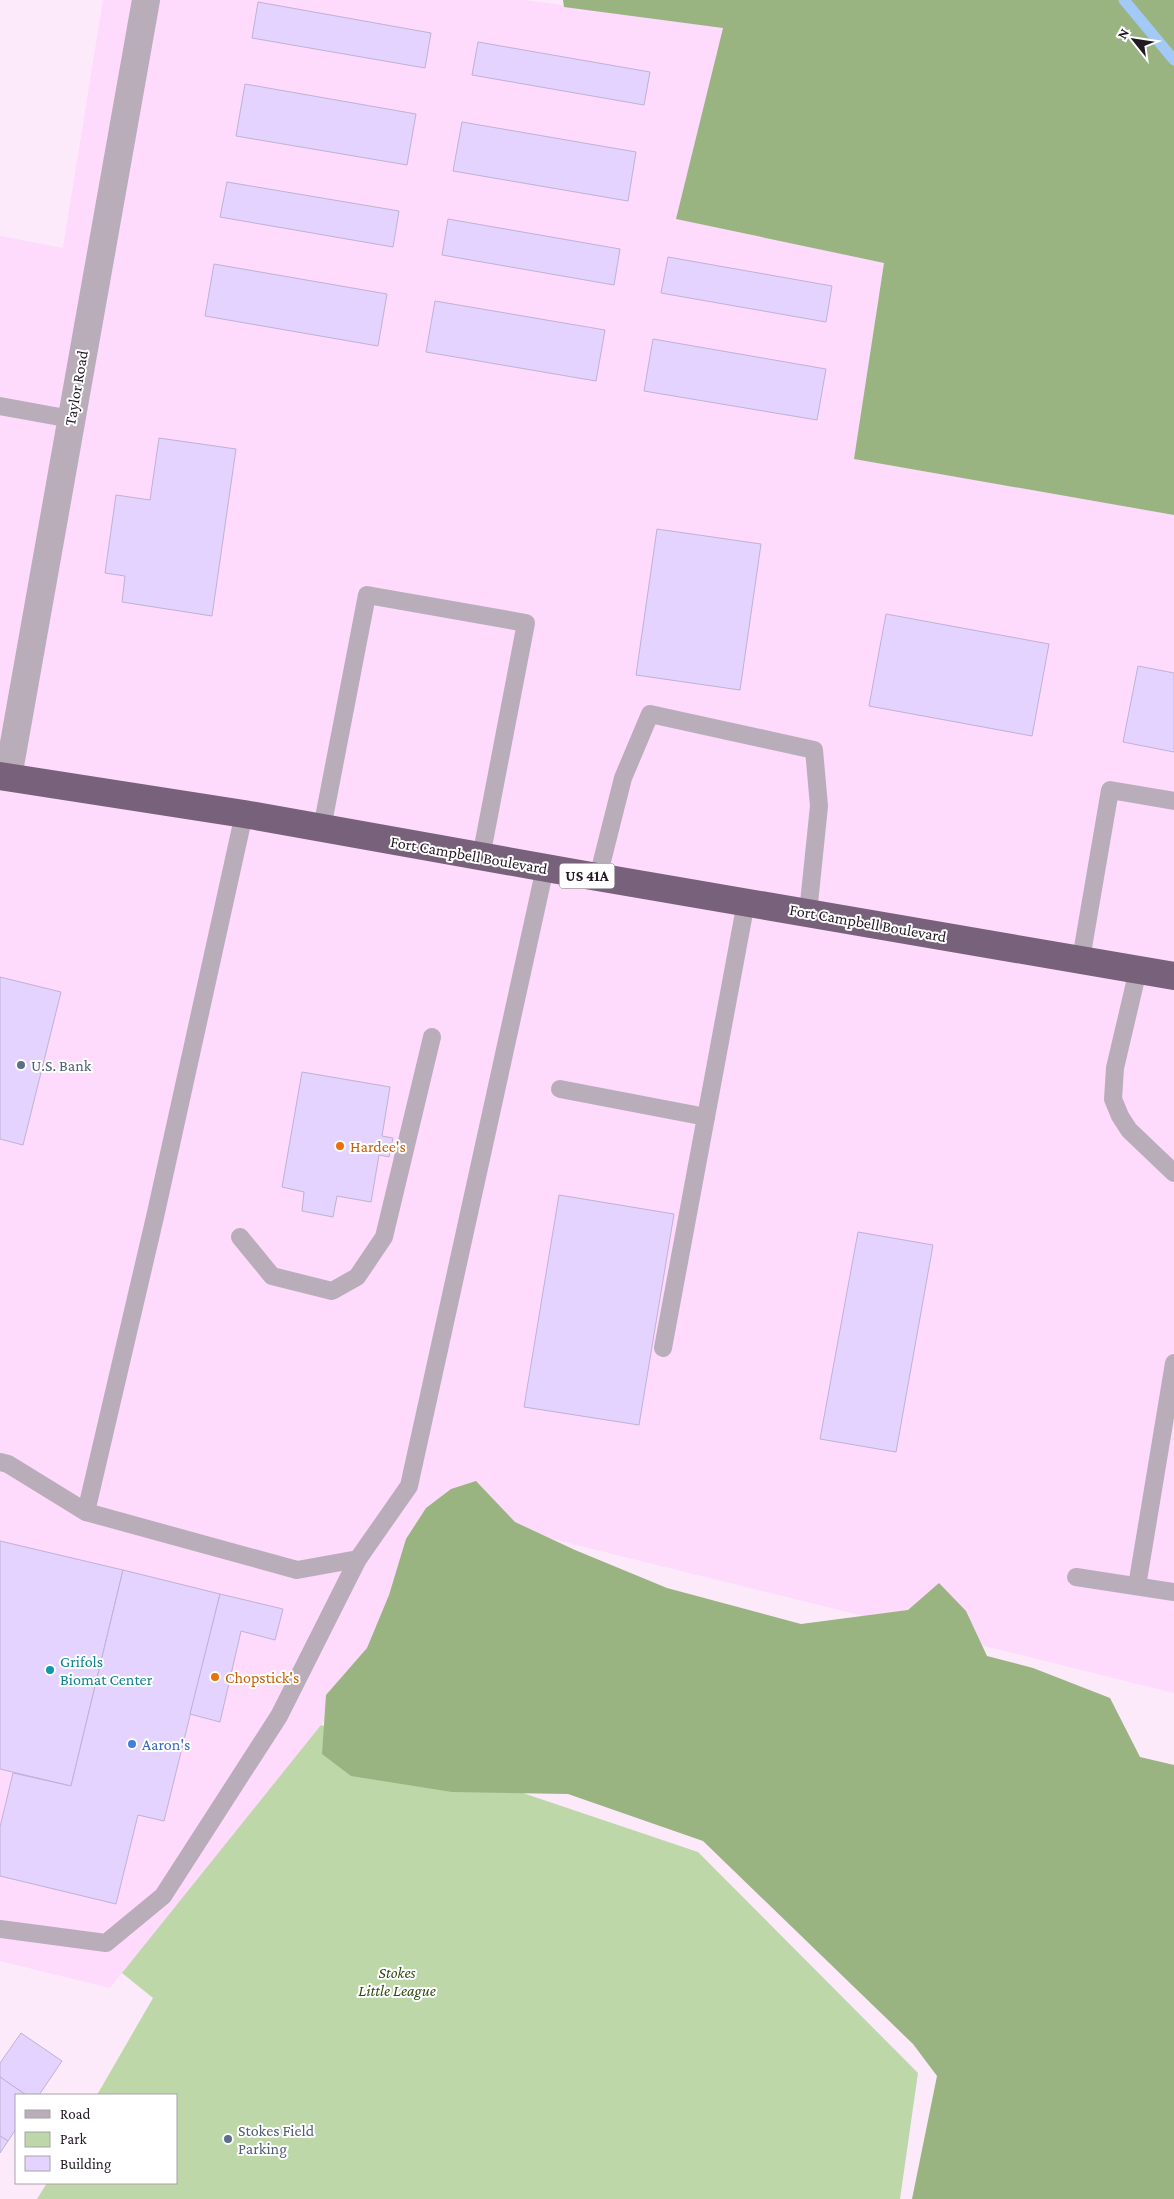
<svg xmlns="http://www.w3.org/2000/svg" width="1174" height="2199" font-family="'Crimson Pro',serif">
	<rect width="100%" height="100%" fill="#fceafb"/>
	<path fill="#fedafc" d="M103,0H525L723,27L677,219L884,263L855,459L1174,515V1693L427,1508L396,1632L110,1988L0,1961V236L63,248Z"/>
	<path fill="#bdd7a8" d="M321,1725L698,1852L918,2073L900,2199H37L47,2183H176V2095H97L153,1998L122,1973Z"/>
	<g fill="#99b481">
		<path d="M563,0H1174V515L854,459L884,263L676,219L723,28L564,7Z"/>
		<path d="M476,1481L515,1522L575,1550L667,1588L801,1624L908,1610L939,1583L966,1611L987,1656L1033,1668L1110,1698L1140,1757L1174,1765V2199H912L937,2076L913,2044L703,1841L568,1794L452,1792L351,1776L322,1754L326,1695L367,1648L389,1595L406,1539L426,1508L451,1489Z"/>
	</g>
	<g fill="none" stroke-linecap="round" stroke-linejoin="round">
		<path stroke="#a3c9f7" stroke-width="11" d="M1124,0L1174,60"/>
	</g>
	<g fill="#e4d3ff" stroke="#bfb2d3">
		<path d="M258,2L431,33L425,68L252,38Z"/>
		<path d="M478,42L650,72L644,105L472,75Z"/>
		<path d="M245,84L416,114L407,165L236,136Z"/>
		<path d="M462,122L636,152L628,201L453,171Z"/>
		<path d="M227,182L399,211L393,247L220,217Z"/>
		<path d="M448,219L620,249L614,285L442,255Z"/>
		<path d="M668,257L832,286L826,322L661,293Z"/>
		<path d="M214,264L387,294L378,346L205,316Z"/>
		<path d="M435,301L605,330L596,381L426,352Z"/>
		<path d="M653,339L826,369L817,420L644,391Z"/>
		<path d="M159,438L236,449L212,616L122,602L125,576L105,573L116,495L150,500Z"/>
		<path d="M657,529L761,544L740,690L636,675Z"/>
		<path d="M886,614L1049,644L1032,736L869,706Z"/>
		<path d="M1138,666L1174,673V752L1123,742Z"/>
		<path d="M0,977L61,992L23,1145L0,1139Z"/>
		<path d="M302,1072L390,1087L382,1136L393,1138L389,1157L379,1155L371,1202L337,1196L333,1217L302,1211L304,1192L282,1187Z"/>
		<path d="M559,1195L674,1214L639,1425L524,1407Z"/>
		<path d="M858,1232L933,1245L896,1452L820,1439Z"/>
		<path d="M0,1541L123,1570L71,1786L0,1769Z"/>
		<path d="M123,1570L220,1594L164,1821L138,1815L116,1904L0,1876V1827L13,1773L71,1786Z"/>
		<path d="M220,1594L283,1609L275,1640L241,1631L220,1722L190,1714Z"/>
		<path d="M21,2033L62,2061L39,2095H26L0,2077V2063Z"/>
		<path d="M0,2077L26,2095H16V2129L8,2141L0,2136Z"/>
		<path d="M0,2136L8,2141L0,2153Z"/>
	</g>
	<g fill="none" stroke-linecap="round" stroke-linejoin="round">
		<g stroke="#b9adba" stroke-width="18">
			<path d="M0,406L71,419"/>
			<path d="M322,828L367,595L526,623L481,857"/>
			<path d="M598,877L623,778L650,714L814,750L819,806L808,913"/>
			<path d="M1081,959L1110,790L1174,801"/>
			<path d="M1138,970L1115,1068L1113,1099L1120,1116L1129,1130L1174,1173"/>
			<path d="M560,1089L706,1117"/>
			<path d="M240,1237L272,1276L332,1291L357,1277L384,1237L432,1037"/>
			<path d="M663,1348L746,902"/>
			<path d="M0,1462L8,1464L86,1512L297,1570L358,1559"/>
			<path d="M86,1512L155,1217L244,814"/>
			<path d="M1076,1577L1174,1592"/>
			<path d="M1137,1586L1174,1363"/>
			<path d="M0,1929L106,1943L163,1896L279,1716L358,1559L409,1486L545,868"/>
		</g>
		<path stroke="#b9adba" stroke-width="28" d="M8,777L146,0"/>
		<path stroke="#78617b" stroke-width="28" d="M0,776L244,814L580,874L1174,976"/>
	</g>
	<g fill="#5c6f8a" stroke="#fff" stroke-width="2">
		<circle cx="21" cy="1065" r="5"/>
		<circle cx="228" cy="2139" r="5"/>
	</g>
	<g fill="#e8710a" stroke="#fff" stroke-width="2">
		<circle cx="340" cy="1146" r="5"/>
		<circle cx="215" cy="1677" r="5"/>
	</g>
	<circle fill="#0f9aa8" stroke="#fff" stroke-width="2" cx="50" cy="1670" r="5"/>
	<circle fill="#3f7fe0" stroke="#fff" stroke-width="2" cx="132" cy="1744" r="5"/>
	<g text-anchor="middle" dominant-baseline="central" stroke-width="4" stroke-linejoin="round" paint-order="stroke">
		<rect fill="#fff" stroke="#655e65" stroke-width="1" x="559.5" y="863.5" width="55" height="25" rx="4"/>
		<g font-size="15" font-weight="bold" fill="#231923">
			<text x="587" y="876">US 41A</text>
		</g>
		<g font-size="16" fill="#231923" stroke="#fff">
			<text transform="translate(76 388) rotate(-80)">Taylor Road</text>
			<text transform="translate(469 855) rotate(10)">Fort Campbell Boulevard</text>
			<text transform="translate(868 923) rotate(10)">Fort Campbell Boulevard</text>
		</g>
		<g font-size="16" fill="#4e5e75" stroke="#fff" text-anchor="start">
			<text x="31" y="1065">U.S. Bank</text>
			<text x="238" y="2130">Stokes Field<tspan x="238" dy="18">Parking</tspan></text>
		</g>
		<g font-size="16" fill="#c56008" stroke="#fff" text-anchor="start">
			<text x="350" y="1146">Hardee's</text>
			<text x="225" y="1677">Chopstick's</text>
		</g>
		<g font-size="16" fill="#0d838f" stroke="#fff" text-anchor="start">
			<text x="60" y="1661">Grifols<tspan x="60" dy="18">Biomat Center</tspan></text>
		</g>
		<g font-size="16" fill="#366cbe" stroke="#fff" text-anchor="start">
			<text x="142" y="1744">Aaron's</text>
		</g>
		<g font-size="16" font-style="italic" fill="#314b14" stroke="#fff">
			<text x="397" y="1972">Stokes<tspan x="397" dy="18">Little League</tspan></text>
		</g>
	</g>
	<rect x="15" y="2094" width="162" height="90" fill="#ffffff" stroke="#a7a3a7"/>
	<rect x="25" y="2110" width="25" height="8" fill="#b9adba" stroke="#a7a3a7"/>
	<text x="60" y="2119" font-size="15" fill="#231923">Road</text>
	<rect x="25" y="2132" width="25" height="15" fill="#bdd7a8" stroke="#a7a3a7"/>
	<text x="60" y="2144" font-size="15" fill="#231923">Park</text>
	<rect x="25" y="2156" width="25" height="15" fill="#e4d3ff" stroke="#a7a3a7"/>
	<text x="60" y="2169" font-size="15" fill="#231923">Building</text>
	<g transform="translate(1134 40) rotate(300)" stroke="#ffffff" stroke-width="4" paint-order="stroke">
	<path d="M0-4L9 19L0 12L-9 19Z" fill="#231923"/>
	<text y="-8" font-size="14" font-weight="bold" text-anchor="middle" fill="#231923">N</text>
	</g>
</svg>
